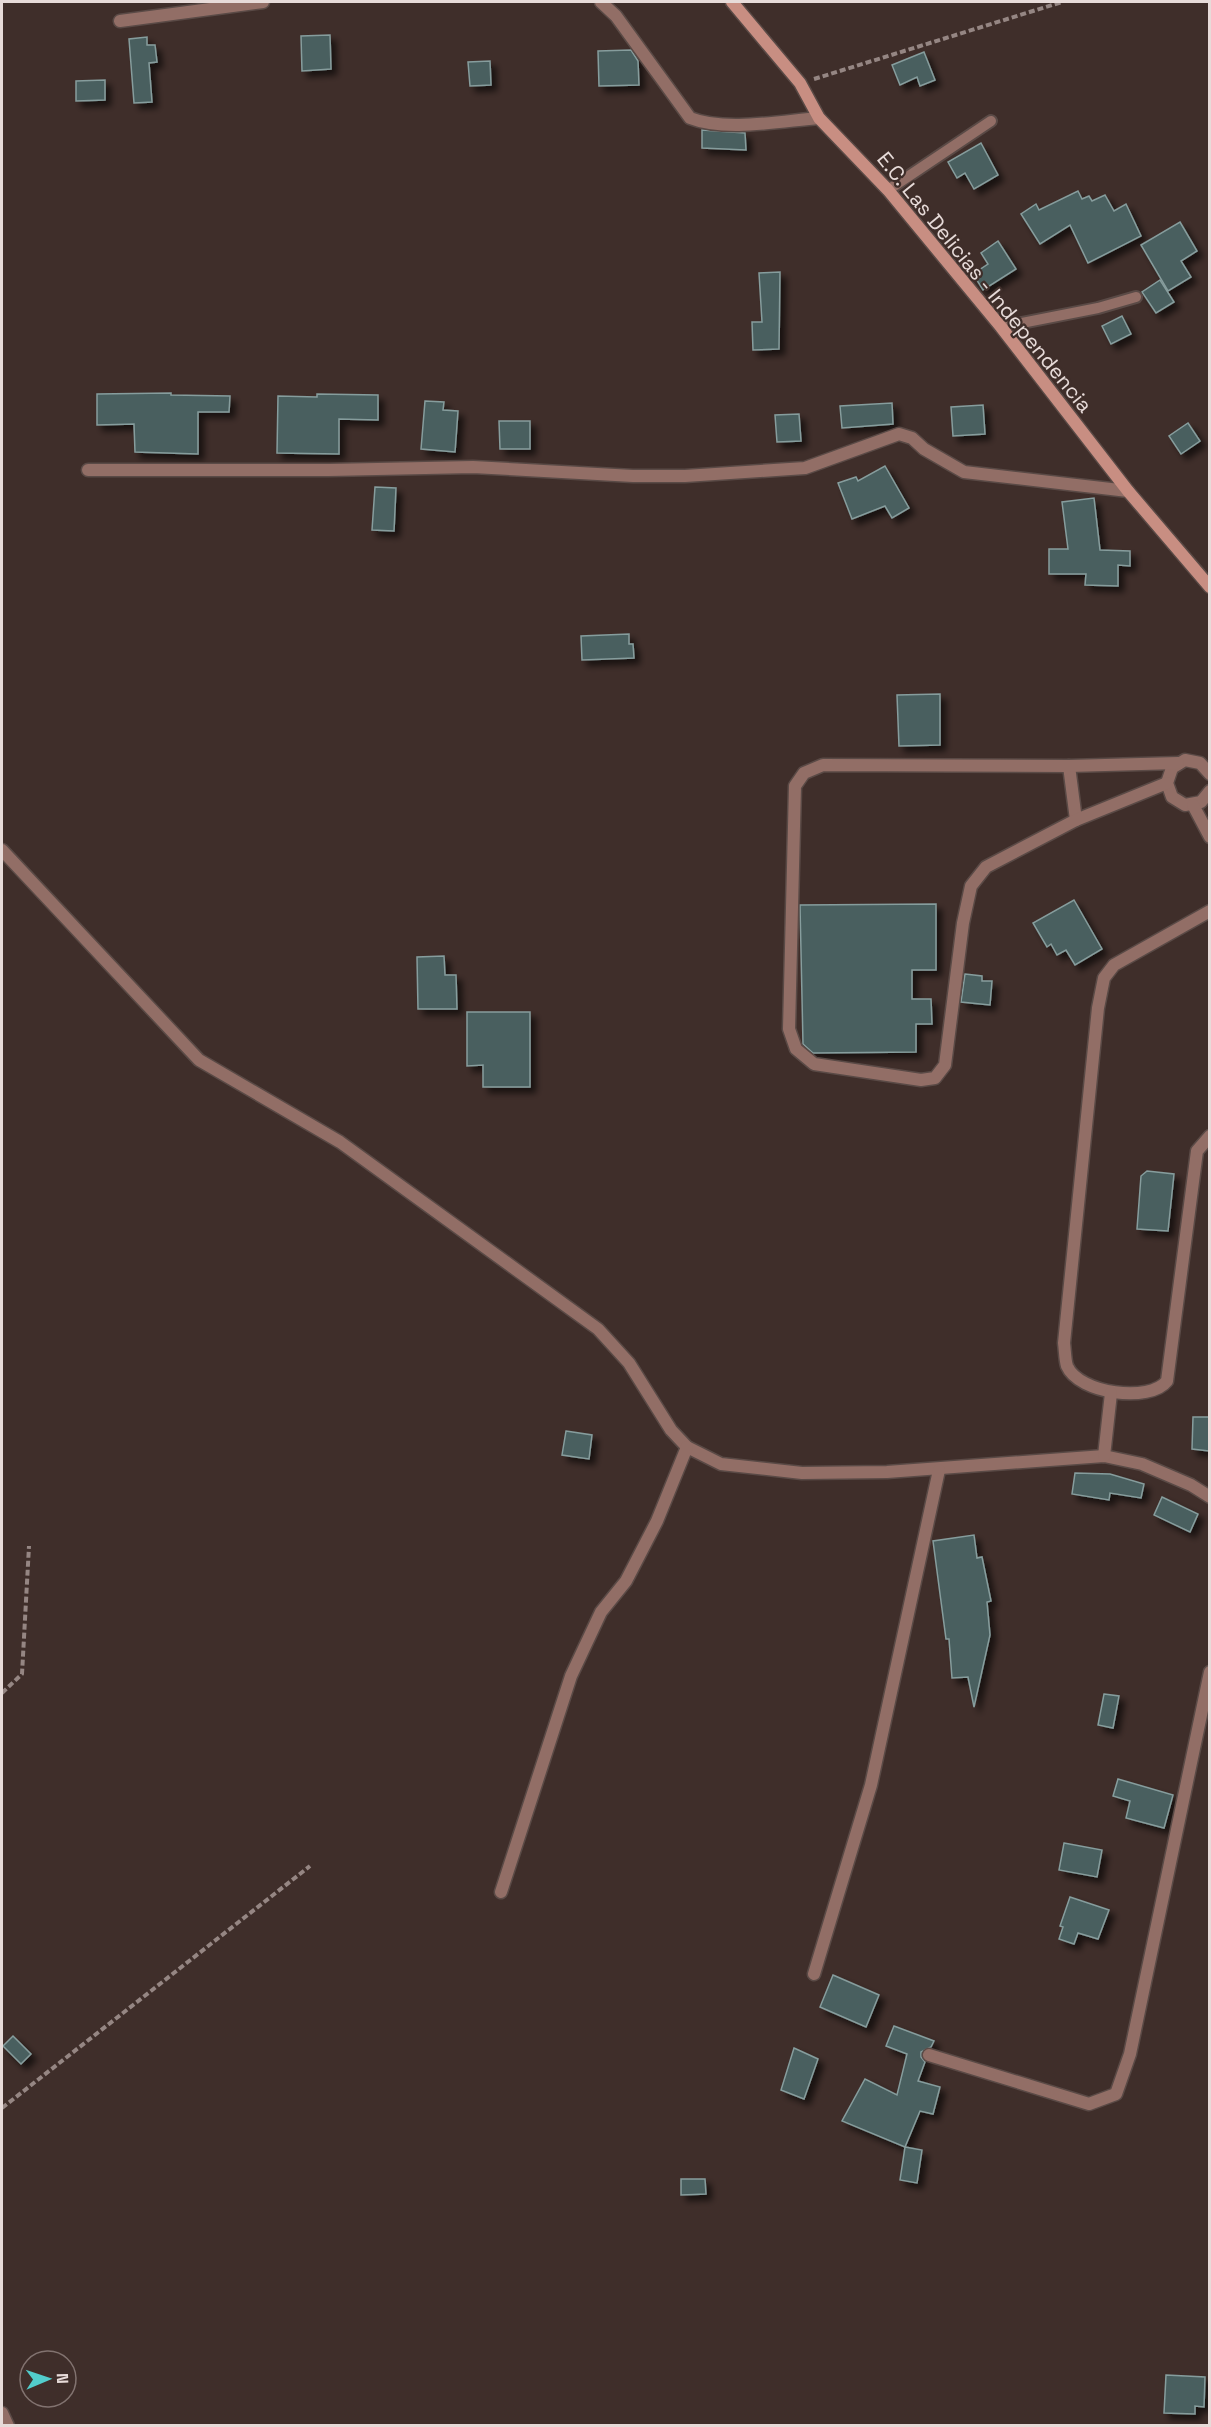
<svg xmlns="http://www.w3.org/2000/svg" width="1211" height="2427" font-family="'Space Grotesk',sans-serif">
	<defs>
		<filter id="shadow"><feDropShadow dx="5.5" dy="5.5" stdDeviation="3" flood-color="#0009"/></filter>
	</defs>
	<rect width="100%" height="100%" fill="#3f2e2a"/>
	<g fill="#495e5e" stroke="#869d9d" stroke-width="1.5" filter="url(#shadow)">
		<path d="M330,35L331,69L302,71L301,36Z"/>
		<path d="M147,37V45H155L157,62L149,63L152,102L134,103L129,39Z"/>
		<path d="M631,50L638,61L639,85L599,86L598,51Z"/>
		<path d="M924,52L935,80L920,86L917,77L900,85L892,65Z"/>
		<path d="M490,61L491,85L470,86L468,62Z"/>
		<path d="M105,80V100L76,101V81Z"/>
		<path d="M702,130L745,133L746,150L702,148Z"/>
		<path d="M981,143L998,175L974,189L965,173L957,178L948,162Z"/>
		<path d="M1078,191L1082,199L1089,196L1092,201L1105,195L1114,211L1126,204L1141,236L1088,263L1070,225L1040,244L1021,214L1036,204L1039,210Z"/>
		<path d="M1180,222L1197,251L1181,261L1191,277L1168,291L1141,245Z"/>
		<path d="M998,241L1016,269L983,290L973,274L988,264L981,253Z"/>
		<path d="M780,272L779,349L753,350L752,322H762L759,273Z"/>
		<path d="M1160,280L1174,302L1156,313L1142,292Z"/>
		<path d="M1122,316L1131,334L1111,344L1102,326Z"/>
		<path d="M171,393V395L230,396L229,412H198V454L135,452L134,424L97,425V394Z"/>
		<path d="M317,394L378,395V420L339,419V454L277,453L278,396L317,397Z"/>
		<path d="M425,401L444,402L443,410L458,411L455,452L421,449Z"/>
		<path d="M892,403L893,424L842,428L840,406Z"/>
		<path d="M983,405L985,434L953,436L951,407Z"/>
		<path d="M799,414L801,441L777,442L775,415Z"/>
		<path d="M499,421H530V449H500Z"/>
		<path d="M1188,423L1200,441L1181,454L1169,436Z"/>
		<path d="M885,466L909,508L892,518L885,506L852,519L838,483L856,477L858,481Z"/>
		<path d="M375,487L396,488L394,531L372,530Z"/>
		<path d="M1094,498L1100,550L1130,551V566L1118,565V586L1085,585L1086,574H1049V549H1068L1062,502Z"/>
		<path d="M629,634V644H633L634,658L582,660L581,636Z"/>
		<path d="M940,694V745L899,746L897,695Z"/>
		<path d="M1074,900L1102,949L1075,965L1066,950L1057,955L1051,944L1047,947L1033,923Z"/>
		<path d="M936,904V970H912V999H931L932,1024H916V1052L813,1053L803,1044L800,905Z"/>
		<path d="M444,956L445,975H456L457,1009H418L417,957Z"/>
		<path d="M965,974L982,976V981H992L990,1005L961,1002Z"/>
		<path d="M467,1012H530V1087H483V1065L467,1066Z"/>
		<path d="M1147,1171L1174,1174L1168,1231L1137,1229L1141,1176Z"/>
		<path d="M1193,1417H1209V1451L1192,1449Z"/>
		<path d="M566,1431L592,1435L589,1459L562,1455Z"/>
		<path d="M1075,1473L1110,1474L1144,1484L1141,1498L1110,1493L1109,1500L1072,1494Z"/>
		<path d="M1162,1497L1198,1514L1190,1532L1154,1515Z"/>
		<path d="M974,1535L977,1558L982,1557L991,1601L987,1602L990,1635L974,1707L968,1677L952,1678L949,1639H946L933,1541Z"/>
		<path d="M1104,1694L1119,1696L1113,1728L1098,1725Z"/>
		<path d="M1118,1779L1173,1795L1164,1828L1126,1818L1130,1801L1113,1796Z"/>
		<path d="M1064,1843L1102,1850L1097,1877L1059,1870Z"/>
		<path d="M1070,1897L1109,1910L1098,1939L1078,1933L1074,1944L1059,1939L1063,1927L1060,1926Z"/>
		<path d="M833,1975L879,1995L866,2027L820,2007Z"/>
		<path d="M894,2026L934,2041L931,2047L921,2052V2057L925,2062L918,2081L940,2087L933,2114L920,2111L905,2147L842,2121L865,2079L897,2095L907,2054L886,2046Z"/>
		<path d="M13,2036L31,2054L21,2064L3,2046Z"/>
		<path d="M794,2048L818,2059L804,2099L781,2090Z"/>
		<path d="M905,2147L922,2150L917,2183L900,2180Z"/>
		<path d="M681,2179H705L706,2194L681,2195Z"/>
		<path d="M1166,2375L1205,2377L1204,2407L1195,2406V2414L1164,2413Z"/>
	</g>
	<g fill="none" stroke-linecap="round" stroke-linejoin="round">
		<defs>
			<g id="lane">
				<path d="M888,190L991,121"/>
				<path d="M1001,327L1098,308L1136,297"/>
			</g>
			<g id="street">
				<path d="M601,2L616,16L690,118C725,132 781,121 819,118"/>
				<path d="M120,21L263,2"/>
				<path d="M88,470H329L473,467L633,476H685L805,468L899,434L912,438L924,449L964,472L1128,491"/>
				<path d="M1069,766L1076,820"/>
				<path d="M1210,774L1200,763L1185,760L1172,768L1167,783L1172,797L1185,805L1201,802L1210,791"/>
				<path d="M1167,783L1076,820L986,867L971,886L963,923L945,1065L935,1078L921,1080L814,1064L796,1049L789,1029L795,786L804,773L823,765L1069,766L1178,763"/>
				<path d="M1193,805L1210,837"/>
				<path d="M2,850L199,1060L340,1142L598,1329L629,1363L671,1430L687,1447L721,1464L802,1473L887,1472L1104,1456L1142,1464L1191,1485L1210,1497"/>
				<path d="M1210,911L1114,965L1104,978L1098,1008L1064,1343C1065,1350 1065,1360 1067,1366C1079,1394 1150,1403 1167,1381L1197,1151L1210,1136"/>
				<path d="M1104,1456L1111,1393"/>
				<path d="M501,1892L571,1676L601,1612L626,1581L657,1521L687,1447"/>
				<path d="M814,1974L871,1785L939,1470"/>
				<path d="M929,2055L1089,2104L1116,2094L1130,2054L1210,1672"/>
				<path d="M2,2413L8,2426"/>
			</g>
			<path id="secondary" d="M732,2L800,83L819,118L888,190L1001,327L1128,491L1210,587"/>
		</defs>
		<use href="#lane" stroke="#5a4a46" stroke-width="14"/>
		<use href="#street" stroke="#5a4a46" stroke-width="15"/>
		<use href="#secondary" stroke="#5a4a46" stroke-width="15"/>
		<g stroke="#958683" stroke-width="4" stroke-dasharray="6 3" stroke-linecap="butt">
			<path d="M814,79L1062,2"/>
			<path d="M2,1693L22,1674L29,1546"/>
			<path d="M2,2108L310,1866"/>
		</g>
		<use href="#lane" stroke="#926e66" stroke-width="10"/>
		<use href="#street" stroke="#926e66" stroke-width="12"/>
		<use href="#secondary" stroke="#c88e82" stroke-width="12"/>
	</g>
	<g text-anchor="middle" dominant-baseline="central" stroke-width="4.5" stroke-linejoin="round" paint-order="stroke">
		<g font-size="21" fill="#e7dbd9" stroke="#3f2e2a">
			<text transform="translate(985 282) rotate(51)">E.C. Las Delicias - Independencia</text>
		</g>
	</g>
	<rect width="1211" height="2427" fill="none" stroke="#e7dbd9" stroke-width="6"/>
	<g transform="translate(48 2379) rotate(88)"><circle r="28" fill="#3f2e2a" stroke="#827370" stroke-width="1.5"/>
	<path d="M0-4.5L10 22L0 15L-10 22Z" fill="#52cdcc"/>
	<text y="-9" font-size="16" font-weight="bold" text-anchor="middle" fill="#e7dbd9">N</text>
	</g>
</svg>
